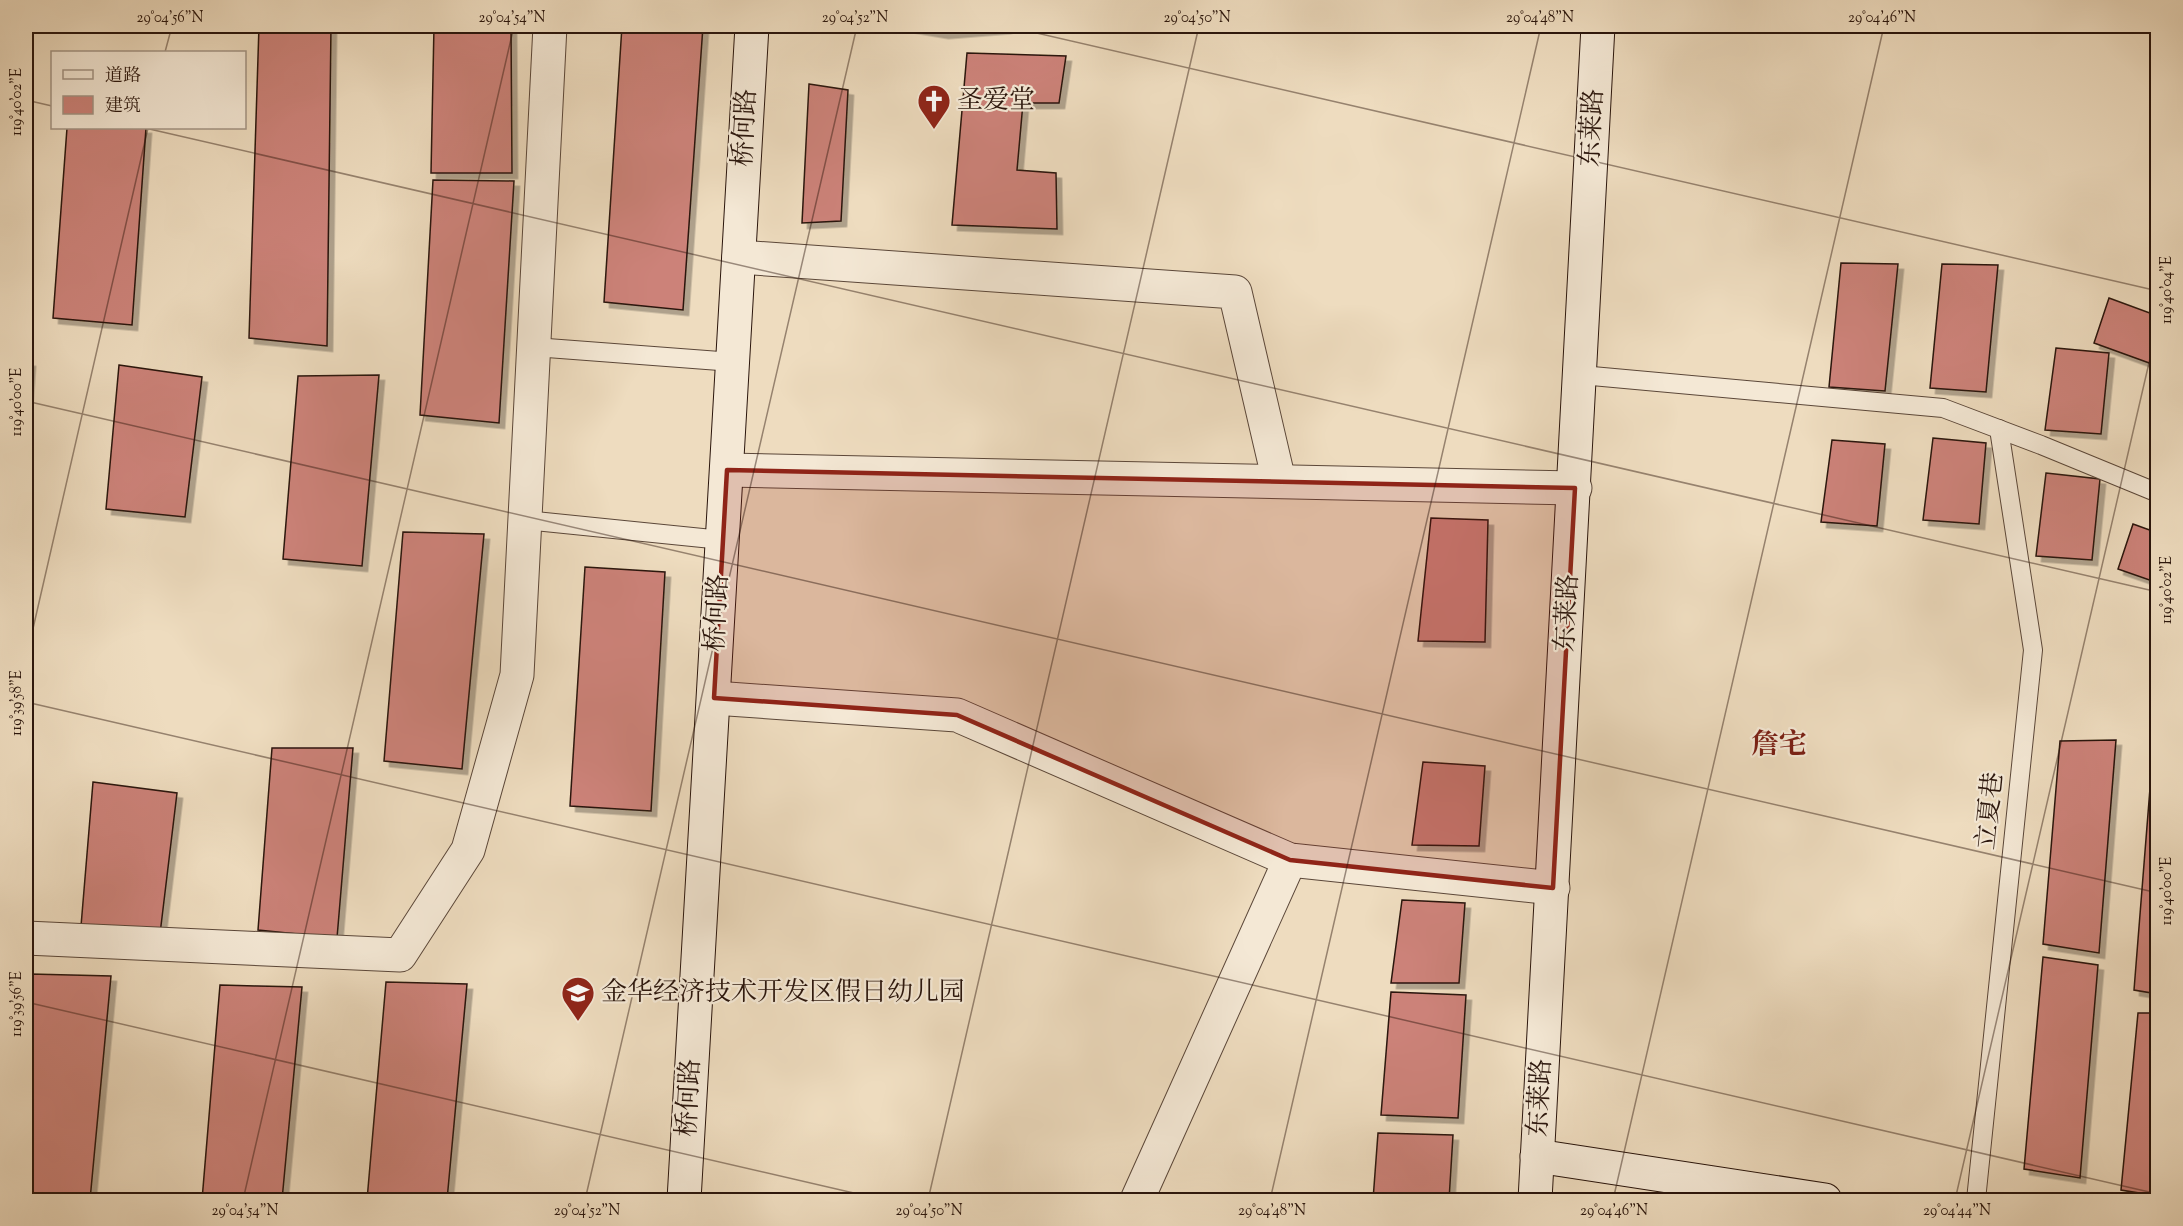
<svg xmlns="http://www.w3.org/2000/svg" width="2183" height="1226" font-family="'Sorts Mill Goudy','Noto Serif SC',serif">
	<defs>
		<filter id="shadow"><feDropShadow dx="5.5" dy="5.5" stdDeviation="0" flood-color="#0004"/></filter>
	</defs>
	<rect width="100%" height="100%" fill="#eedcbf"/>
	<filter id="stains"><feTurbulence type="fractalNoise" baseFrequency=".00333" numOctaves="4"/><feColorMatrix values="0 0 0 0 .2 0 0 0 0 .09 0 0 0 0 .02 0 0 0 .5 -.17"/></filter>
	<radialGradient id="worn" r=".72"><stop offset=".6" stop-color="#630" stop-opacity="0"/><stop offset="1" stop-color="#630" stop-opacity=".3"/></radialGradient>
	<g fill="#cc8279" stroke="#2a150c" stroke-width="1.5" filter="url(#shadow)">
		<path d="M259,26H331L327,346L249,338Z"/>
		<path d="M434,26H511L512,173H431Z"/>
		<path d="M622,26H703L683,310L604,302Z"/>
		<path d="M902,26H1012L1005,28L943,33Z"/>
		<path d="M967,53L1066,56L1059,103H1023L1017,170L1056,173L1057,229L952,225Z"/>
		<path d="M809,84L848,90L841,221L802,223Z"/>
		<path d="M67,128H146L132,325L53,318Z"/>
		<path d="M433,180L514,181L499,423L420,415Z"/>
		<path d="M1841,263L1898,264L1885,391L1829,387Z"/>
		<path d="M1942,264L1998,265L1986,392L1930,388Z"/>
		<path d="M2109,298L2158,316V348L2152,364L2094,343Z"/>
		<path d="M2056,348L2109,353L2101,434L2045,430Z"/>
		<path d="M26,361H30L26,415Z"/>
		<path d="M119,365L202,377L185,517L106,509Z"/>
		<path d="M379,375L362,566L283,559L298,376Z"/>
		<path d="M1933,438L1986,443L1979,524L1923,520Z"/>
		<path d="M1832,440L1885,444L1877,526L1821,522Z"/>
		<path d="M2046,473L2100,479L2092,560L2036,556Z"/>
		<path d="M1431,518L1488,520L1485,642L1418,641Z"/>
		<path d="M2133,524L2158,533V583L2118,569Z"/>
		<path d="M403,532L484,534L462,769L384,761Z"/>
		<path d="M585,567L665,572L651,811L570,806Z"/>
		<path d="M2154,738L2158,739V994L2134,990Z"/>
		<path d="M2116,740L2099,953L2043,944L2060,741Z"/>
		<path d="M272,748H353L337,938L258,930Z"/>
		<path d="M1423,762L1485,766L1479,846L1412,845Z"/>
		<path d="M93,782L177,793L160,934L81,926Z"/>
		<path d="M1402,900L1465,903L1459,983H1391Z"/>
		<path d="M2043,957L2098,965L2080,1178L2024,1169Z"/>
		<path d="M30,974L111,976L90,1200H26V1025Z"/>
		<path d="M386,982L467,984L447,1200H367Z"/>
		<path d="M220,985L302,987L282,1200H202Z"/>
		<path d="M1391,992L1466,995L1458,1118L1381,1115Z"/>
		<path d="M2138,1013H2158V1196L2121,1190Z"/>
		<path d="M1378,1133L1453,1135L1449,1200H1373Z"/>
	</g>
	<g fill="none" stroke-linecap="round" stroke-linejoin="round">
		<defs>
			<g id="lane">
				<path d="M534,347L733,362"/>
				<path d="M1581,375L1943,408L2041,445L2158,493"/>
				<path d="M525,520L722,540"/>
				<path d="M1976,1200L2033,650L1999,429"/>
			</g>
			<g id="street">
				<path d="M739,257L1235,292L1279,481"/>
				<path d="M727,470L1575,488"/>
				<path d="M714,698L957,715L1290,860L1553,888"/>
				<path d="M26,938L400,955L468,850L517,675L550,26"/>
				<path d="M1137,1200L1290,860"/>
			</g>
			<g id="secondary">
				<path d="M1537,1156L1825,1200"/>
				<path d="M684,1200L752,26"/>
				<path d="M1535,1200L1598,26"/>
			</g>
		</defs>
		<use href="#lane" stroke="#5b4739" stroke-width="20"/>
		<use href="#street" stroke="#5b4739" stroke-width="35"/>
		<use href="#secondary" stroke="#2a150c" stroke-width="35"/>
		<use href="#lane" stroke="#f4e8d5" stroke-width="18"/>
		<use href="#street" stroke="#f4e8d5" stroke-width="33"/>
		<use href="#secondary" stroke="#f4e8d5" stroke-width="33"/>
	</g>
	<path fill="#8f2418" fill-opacity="0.2" stroke="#8f2418" stroke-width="4.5" stroke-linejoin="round" d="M727,470L1575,488L1553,888L1290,860L957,715L714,698Z"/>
	<path fill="none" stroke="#2a150c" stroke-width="1.5" stroke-opacity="0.45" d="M1006,26L2158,291M165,52L172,26M26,100L52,106M145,128L2158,592M26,401L2158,893M26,659L148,128M26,702L2158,1194M26,1002L884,1200M243,1200L514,26M585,1200L857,26M928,1200L1199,26M1270,1200L1541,26M1613,1200L1884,26M1955,1200L2158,324"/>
	<defs>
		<symbol id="church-pin" viewBox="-11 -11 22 30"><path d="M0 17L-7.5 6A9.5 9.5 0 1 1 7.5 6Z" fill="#8f2418" stroke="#f4e8d5"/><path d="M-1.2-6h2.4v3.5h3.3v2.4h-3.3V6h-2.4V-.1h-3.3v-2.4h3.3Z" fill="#fff"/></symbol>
		<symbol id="school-pin" viewBox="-11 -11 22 30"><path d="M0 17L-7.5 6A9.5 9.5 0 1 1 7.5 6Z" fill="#8f2418" stroke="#f4e8d5"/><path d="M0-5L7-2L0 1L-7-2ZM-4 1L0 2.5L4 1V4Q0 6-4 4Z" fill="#fff"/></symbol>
	</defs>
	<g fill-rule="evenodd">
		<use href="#church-pin" x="915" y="82" width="38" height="52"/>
		<use href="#school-pin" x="559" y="974" width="38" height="52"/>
	</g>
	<g text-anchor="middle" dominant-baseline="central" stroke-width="4.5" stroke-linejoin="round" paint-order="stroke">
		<g font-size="26" fill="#2a150c" stroke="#f4e8d5" text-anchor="start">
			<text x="957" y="101">圣爱堂</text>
			<text x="601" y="993">金华经济技术开发区假日幼儿园</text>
		</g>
		<g font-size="26" fill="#2a150c" stroke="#f4e8d5">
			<text transform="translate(746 128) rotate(-87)">桥何路</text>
			<text transform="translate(1593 128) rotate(-87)">东莱路</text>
			<text transform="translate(718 613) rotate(-87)">桥何路</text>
			<text transform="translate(1568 613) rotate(-87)">东莱路</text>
			<text transform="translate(1991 811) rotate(-84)">立夏巷</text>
			<text transform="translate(690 1098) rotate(-87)">桥何路</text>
			<text transform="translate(1541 1098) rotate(-87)">东莱路</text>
		</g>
		<g font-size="28" font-weight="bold" fill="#7a1f14" stroke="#f4e8d5">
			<text x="1779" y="746">詹宅</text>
		</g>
	</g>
	<rect width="2183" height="1226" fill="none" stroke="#eedcbf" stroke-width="66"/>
	<rect x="51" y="51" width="195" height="78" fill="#f4e8d5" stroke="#a39485" stroke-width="1.5"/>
	<rect x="63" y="70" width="30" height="9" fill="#f4e8d5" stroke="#a39485" stroke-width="1.5"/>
	<text x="105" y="81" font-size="18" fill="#2a150c">道路</text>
	<rect x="63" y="96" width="30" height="18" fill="#cc8279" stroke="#a39485" stroke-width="1.5"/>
	<text x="105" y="111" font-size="18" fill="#2a150c">建筑</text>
	<rect x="33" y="33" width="2117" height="1160" fill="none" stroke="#2a150c" stroke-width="2"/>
	<g font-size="15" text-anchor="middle" fill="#2a150c">
		<text x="170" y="22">29°04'56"N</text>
		<text x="512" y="22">29°04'54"N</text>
		<text x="855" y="22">29°04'52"N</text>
		<text x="1197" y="22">29°04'50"N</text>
		<text x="1540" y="22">29°04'48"N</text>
		<text x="1882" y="22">29°04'46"N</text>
		<text transform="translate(16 102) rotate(-90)" y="5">119°40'02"E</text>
		<text transform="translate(2166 290) rotate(-90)" y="5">119°40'04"E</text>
		<text transform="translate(16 402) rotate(-90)" y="5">119°40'00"E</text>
		<text transform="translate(2166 590) rotate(-90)" y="5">119°40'02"E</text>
		<text transform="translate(16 703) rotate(-90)" y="5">119°39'58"E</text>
		<text transform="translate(2166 891) rotate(-90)" y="5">119°40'00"E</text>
		<text transform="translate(16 1004) rotate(-90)" y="5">119°39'56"E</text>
		<text x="245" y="1215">29°04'54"N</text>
		<text x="587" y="1215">29°04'52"N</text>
		<text x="929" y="1215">29°04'50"N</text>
		<text x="1272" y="1215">29°04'48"N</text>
		<text x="1614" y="1215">29°04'46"N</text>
		<text x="1957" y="1215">29°04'44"N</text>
	</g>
	<rect width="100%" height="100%" filter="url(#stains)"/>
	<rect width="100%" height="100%" fill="url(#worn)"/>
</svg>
